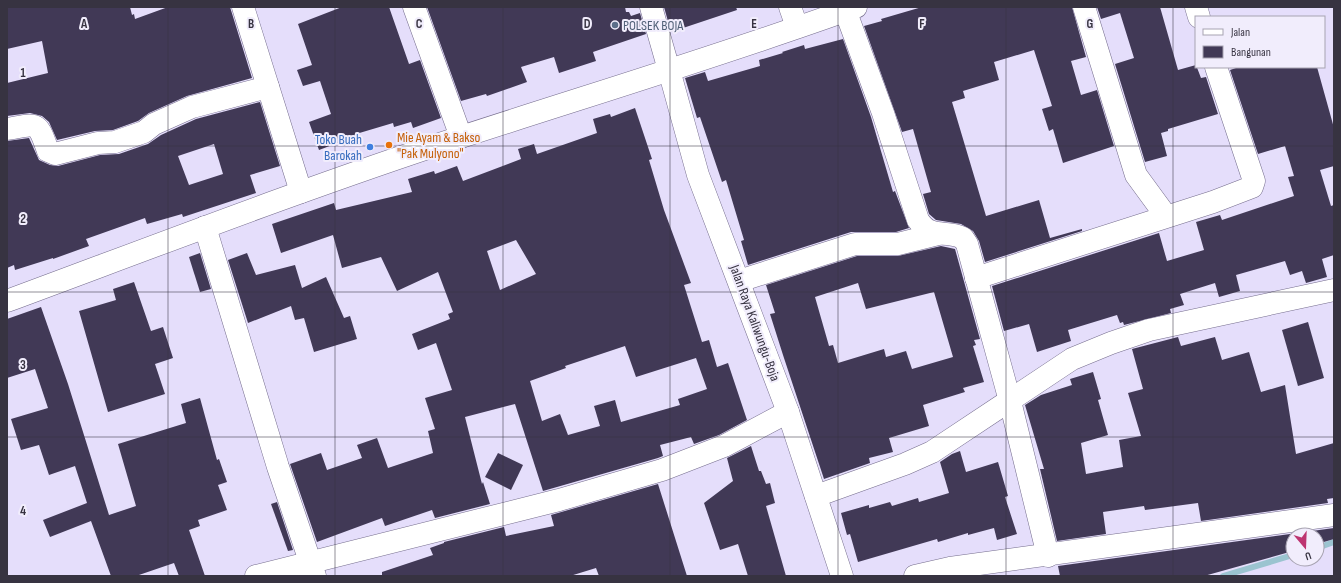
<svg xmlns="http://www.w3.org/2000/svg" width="1341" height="583" font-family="'Sofia Sans Condensed',sans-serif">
	<rect width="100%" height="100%" fill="#e5defb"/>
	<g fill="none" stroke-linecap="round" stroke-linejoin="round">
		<g stroke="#9bc4d0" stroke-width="6">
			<path d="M1317,548L1334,542"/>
			<path d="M1223,576L1293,555"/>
		</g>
	</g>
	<g fill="#413956" fill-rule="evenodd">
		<path d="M7,7H130L132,15L134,14L135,19L168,7H230L252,78L187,96L149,113L138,121L113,130L95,131L57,140L49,122L42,116L30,113L7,116V83L48,73L42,41L7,49Z"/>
		<path d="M342,7H389L409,64L420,60L441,118L413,128L411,122L394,127L393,123L356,134V136L319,150L309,122L331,114L320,81L303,86L297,70L312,65L298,24Z"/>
		<path d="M427,7H625L626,12H629L631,16L640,13L646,34L593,52L596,61L559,73L554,57L521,67L527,82L487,96L486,94L461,101Z"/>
		<path d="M664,7H736L737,10L671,32Z"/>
		<path d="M922,7H1072L1086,57L1071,61L1081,95L1097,90L1114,146L1063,163L1053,129L1049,131L1042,109L1052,106L1034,50L994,62L999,80L963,91L965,98L952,102L986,216L1039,200L1050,238L1082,229V231L985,262L979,241L973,231L961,224L936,220L929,214L923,194L931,192L913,129L902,132L864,26L882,21L881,19Z"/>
		<path d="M1097,7H1160L1178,70L1196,65L1201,78L1206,77L1218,114L1168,129V131L1161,133L1167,156L1145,162L1115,64L1134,58L1120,13L1101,19Z"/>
		<path d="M843,39L871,117L893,192L895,191L909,228L896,232H851L748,265L741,241L744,240L726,180L722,182L700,117L697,118L685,78L705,72L708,81L760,66L759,60L783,53L782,52L804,45L805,49Z"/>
		<path d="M1239,67H1317L1334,128V166L1320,170L1331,206L1334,205V255L1322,259L1327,277L1306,283L1302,271L1290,275L1285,261L1236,275L1240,291L1219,297L1215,283L1180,294L1184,305L1170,309L1171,313L1124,325L1123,322L1120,323L1117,315L1068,330L1071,341L1037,352L1029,324L1004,331L992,286L1159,233L1167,261L1204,250L1196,222L1220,215L1222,220L1294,196L1288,177L1294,176L1285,146L1258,154L1230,70Z"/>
		<path d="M260,102L280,166L250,175L256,193L183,217L182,214L147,224L145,218L86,239L89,246L53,259V258L15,270L14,265L7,268V141L29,138L39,160L50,165L58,166L100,155L119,154L148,144L161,135L196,119ZM214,144L223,174L189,185L178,156Z"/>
		<path d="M635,108L652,159L649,160L664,210L691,283L684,285L702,342L709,340L717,367L728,363L747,420L719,435L694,444L691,437L660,445L663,456L658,458L543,491L515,404L465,417L482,484L483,482L490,504L435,518L432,510L385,526L382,518L317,542L290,464L321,453L327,470L362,458L357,445L377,438L388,468L433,453L428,431L435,429L425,398L452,390L436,343L418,350L412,334L450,319L448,314L453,312L438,272L397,291L381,257L342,268L333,235L281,253L272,224L334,203L336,210L412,192L408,179L434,171L435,174L457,166L463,181L521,159L518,149L534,144L537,154L597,133L593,119L610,114L611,117ZM516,240L536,274L500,290L487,251ZM625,346L636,377L696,358L707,389L678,399L680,405L621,422L615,400L594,406L600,426L568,435L560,414L542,421L530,381L566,368L565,366Z"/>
		<path d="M941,246L955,249L980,339L974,340L976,345L973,346L984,382L963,388L965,392L923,405L929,426L889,438L893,452L869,458L870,463L824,479L783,355L770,314L775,313L766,285L857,256H898ZM858,283L866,309L934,292L953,357L912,369L906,351L886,357L884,349L838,363L833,345L829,346L815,297Z"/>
		<path d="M200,253L211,289L200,292L189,257Z"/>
		<path d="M247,253L256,275L295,265L302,288L326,277L344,318L350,316L357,339L314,352L304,318L295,320L291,306L248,323L228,260Z"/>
		<path d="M134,282L151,331L163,327L173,358L155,364L165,394L108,412L79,311L116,300L113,289Z"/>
		<path d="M41,307L68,384L109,515L136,506L118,444L186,423L181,404L200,398L217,460L219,459L227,482L218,485L227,510L198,520L200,526L189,530L205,576H179L174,563L136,576H111L91,521L50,537L43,520L87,503L75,466L49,475L39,445L21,450L11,419L48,408L35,369L7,378V319Z"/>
		<path d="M1308,322L1324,378L1298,386L1282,330Z"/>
		<path d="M1178,337L1181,346L1215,337L1222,360L1249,352L1261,392L1285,385L1296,454L1334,443V498L1327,499L1328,503L1201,521L1198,503L1145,510L1144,506L1103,512L1106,534L1057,541L1040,469H1044L1025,405L1041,395L1072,385L1070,379L1093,372L1101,399L1098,400L1108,435L1081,443L1086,474L1123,467L1119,440L1141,436L1128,393L1143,389L1132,349Z"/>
		<path d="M751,446L759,471H761L766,484L770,483L775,503L766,506L786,576H748L738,544L720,550L704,503L733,481L727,458Z"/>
		<path d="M960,451L966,472L998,462L1008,496L1005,497L1017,534L997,540L994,528L968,535V533L938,542L937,539L858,562L850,534L847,535L841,513L869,505V508L890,502L892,506L918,498L919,502L949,493L940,462L952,454Z"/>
		<path d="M498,453L523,465L511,490L485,477Z"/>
		<path d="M658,484L687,576H599L596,568L570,576H382V572L433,555L430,548L444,543V542L504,527L506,536L554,526L551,515Z"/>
		<path d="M277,502L293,550L288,551L271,504Z"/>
		<path d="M1334,528V539L1317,544V535H1293V551L1204,576H1060L1058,566Z"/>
	</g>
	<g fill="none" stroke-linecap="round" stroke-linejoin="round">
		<defs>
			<g id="minor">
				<path d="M243,7L301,192"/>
				<path d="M414,7L461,137"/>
				<path d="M651,7L669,70"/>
				<path d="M790,7L797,27"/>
				<path d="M844,7L883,113L918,220C930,238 941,231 958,236L963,238L967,244L1010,401L1048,556"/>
				<path d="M1084,7L1136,175L1166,216"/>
				<path d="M1196,7L1199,17"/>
				<path d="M7,129C38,124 37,120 48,151L55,154L98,143L115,142L144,132L154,124L192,107L268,87"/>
				<path d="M205,227L278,467L315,576"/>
				<path d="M976,278L1213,202L1252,187L1254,181L1216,67"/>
				<path d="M739,281L855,244H898L938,234"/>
				<path d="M816,496L905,464L932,452L1072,359L1111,343L1149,330L1334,290"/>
				<path d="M256,576L559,500L662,470L724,446L788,412"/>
				<path d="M915,576L950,568L1334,515"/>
			</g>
			<g id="major">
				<path d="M669,70L698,175L788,412L842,576"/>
				<path d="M7,301C158,245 308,187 461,137C593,94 726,54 856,7"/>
			</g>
		</defs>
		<use href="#minor" stroke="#756d8d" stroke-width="23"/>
		<use href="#major" stroke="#756d8d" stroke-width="23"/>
		<use href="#minor" stroke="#fff" stroke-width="22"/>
		<use href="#major" stroke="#fff" stroke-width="22"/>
	</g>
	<path fill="none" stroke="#373341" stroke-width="1" stroke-opacity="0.55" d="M168,7V576M335,7V576M503,7V576M670,7V576M838,7V576M1006,7V576M1173,7V576M7,146H1334M7,292H1334M7,437H1334"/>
	<circle fill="#5c6f8a" stroke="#f1edfc" stroke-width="1.5" cx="615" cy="25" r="4"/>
	<circle fill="#e8710a" stroke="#f1edfc" stroke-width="1.5" cx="389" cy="145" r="4"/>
	<circle fill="#3f7fe0" stroke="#f1edfc" stroke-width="1.5" cx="370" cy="147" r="4"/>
	<g text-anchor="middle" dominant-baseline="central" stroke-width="4" stroke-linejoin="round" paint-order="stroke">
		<g font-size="14" fill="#4e5e75" stroke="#f1edfc" text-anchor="start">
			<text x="623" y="25">POLSEK BOJA</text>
		</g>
		<g font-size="14" fill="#c56008" stroke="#f1edfc" text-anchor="start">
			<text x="397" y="137">Mie Ayam &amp; Bakso<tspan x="397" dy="16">"Pak Mulyono"</tspan></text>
		</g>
		<g font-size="14" fill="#366cbe" stroke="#f1edfc" text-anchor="end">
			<text x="362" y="139">Toko Buah<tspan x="362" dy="16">Barokah</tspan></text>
		</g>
		<g font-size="14" fill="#373341" stroke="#f1edfc">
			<text transform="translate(755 323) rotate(70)">Jalan Raya Kaliwungu-Boja</text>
		</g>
	</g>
	<g font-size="13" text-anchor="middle" font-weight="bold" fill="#373341" stroke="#f1edfc" stroke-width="4" stroke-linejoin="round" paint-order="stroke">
		<text x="84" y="28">A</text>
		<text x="251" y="28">B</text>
		<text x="419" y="28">C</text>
		<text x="587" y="28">D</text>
		<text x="754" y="28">E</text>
		<text x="922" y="28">F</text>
		<text x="1090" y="28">G</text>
		<text x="23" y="77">1</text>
		<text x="23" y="223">2</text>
		<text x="23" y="369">3</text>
		<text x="23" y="515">4</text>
	</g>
	<rect width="1341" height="583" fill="none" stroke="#373341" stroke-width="16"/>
	<rect x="1195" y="16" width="130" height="52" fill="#f1edfc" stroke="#a7a3b1"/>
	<rect x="1203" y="29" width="20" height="6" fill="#ffffff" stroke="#a7a3b1"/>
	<text x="1231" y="36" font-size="12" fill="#373341">Jalan</text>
	<rect x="1203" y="46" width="20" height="12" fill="#413956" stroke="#a7a3b1"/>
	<text x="1231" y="56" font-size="12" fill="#373341">Bangunan</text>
	<g transform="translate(1305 547) rotate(161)"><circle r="19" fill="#f1edfc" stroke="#a7a3b1"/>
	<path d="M0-3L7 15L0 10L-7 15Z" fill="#bd3471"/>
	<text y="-6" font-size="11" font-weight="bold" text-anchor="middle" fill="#373341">U</text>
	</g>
</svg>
